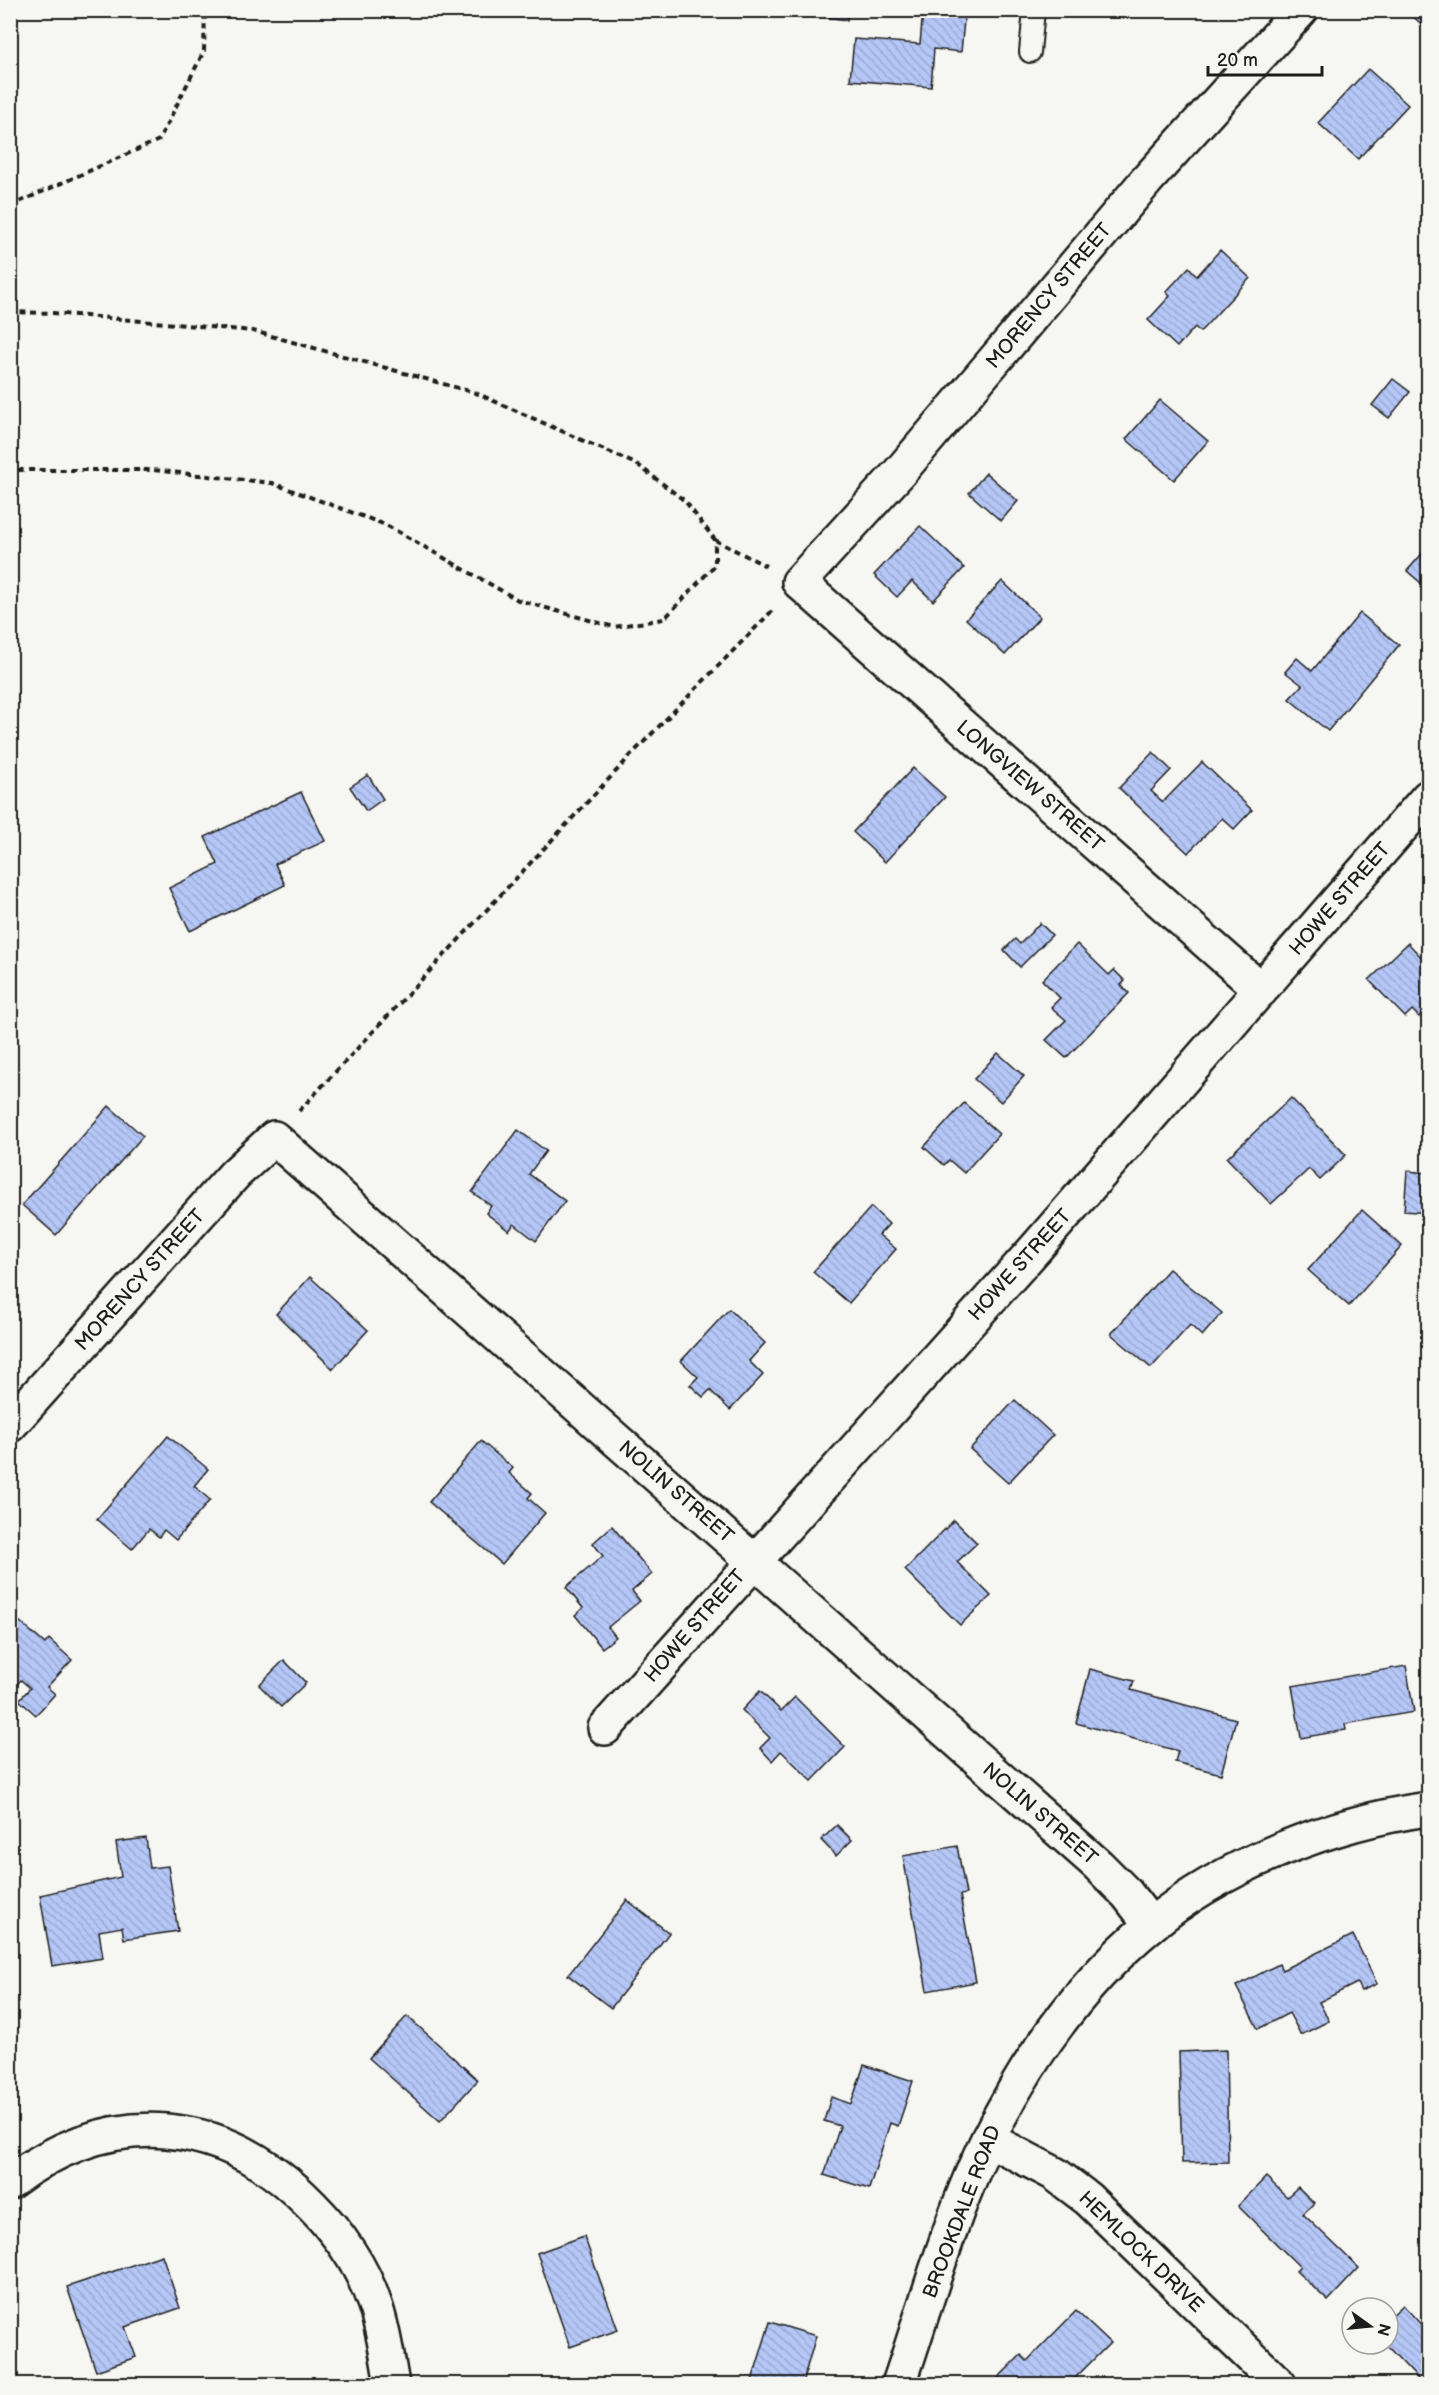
<svg xmlns="http://www.w3.org/2000/svg" width="1439" height="2395" font-family="'Balsamiq Sans',sans-serif">
	<defs>
		<pattern id="building-back-hatch" width="6" height="6" patternUnits="userSpaceOnUse" patternTransform="scale(1.5)"><rect width="6" height="6" fill="#b5c7f7"/><path d="M-1 5l2 2M0 0l6 6M5-1l2 2" fill="none" stroke="#9baad3"/></pattern>
	</defs>
	<rect width="100%" height="100%" fill="#f6f6f2"/>
	<filter id="ink" filterUnits="userSpaceOnUse"><feTurbulence type="fractalNoise" baseFrequency=".0167" numOctaves="2"/><feDisplacementMap in="SourceGraphic" scale="12" xChannelSelector="R" yChannelSelector="G"/><feConvolveMatrix kernelMatrix="1 2 1 2 8 2 1 2 1" color-interpolation-filters="sRGB"/></filter>
	<g filter="url(#ink)">
		<g fill="url(#building-back-hatch)" stroke="#1c1c1c" stroke-width="1.5">
			<path d="M768,10H848L847,20Z"/>
			<path d="M923,10H965L961,52L934,49L931,87L850,80L854,39L920,44Z"/>
			<path d="M1428,10V30L1407,11L1408,10Z"/>
			<path d="M1368,69L1408,105L1358,159L1318,123Z"/>
			<path d="M1220,250L1250,278L1200,332L1195,327L1177,347L1148,320L1170,296L1166,292L1189,267L1197,276Z"/>
			<path d="M1393,379L1410,392L1389,418L1372,405Z"/>
			<path d="M1160,400L1208,441L1174,480L1126,439Z"/>
			<path d="M986,473L1018,501L1001,521L969,493Z"/>
			<path d="M920,526L964,568L933,601L912,581L897,597L874,575Z"/>
			<path d="M1428,547V589L1407,571Z"/>
			<path d="M1002,581L1040,617L1005,655L966,619Z"/>
			<path d="M1360,613L1399,645L1328,731L1289,699L1302,685L1285,672L1297,658L1312,671Z"/>
			<path d="M1153,752L1171,770L1151,791L1163,802L1202,762L1252,810L1234,829L1222,818L1188,853L1119,788Z"/>
			<path d="M913,768L945,797L885,862L853,832Z"/>
			<path d="M368,775L383,799L366,811L350,787Z"/>
			<path d="M301,792L325,841L275,864L285,885L190,931L169,888L218,864L205,837Z"/>
			<path d="M1040,923L1052,935L1020,967L1004,950L1015,939L1020,944Z"/>
			<path d="M1408,943L1422,958L1428,952V1008L1419,1017L1412,1010L1405,1017L1369,980Z"/>
			<path d="M1077,944L1109,975L1114,970L1125,981L1121,985L1129,993L1066,1058L1046,1040L1066,1020L1051,1007L1060,998L1042,980Z"/>
			<path d="M998,1053L1024,1076L1001,1102L974,1079Z"/>
			<path d="M1291,1098L1346,1155L1320,1180L1309,1169L1271,1204L1227,1158Z"/>
			<path d="M964,1103L999,1134L964,1173L949,1160L944,1165L924,1147Z"/>
			<path d="M109,1106L143,1136L56,1235L22,1205Z"/>
			<path d="M518,1130L546,1151L529,1174L565,1201L536,1241L514,1224L509,1231L486,1213L491,1206L472,1192Z"/>
			<path d="M1407,1171L1428,1173V1213L1404,1211Z"/>
			<path d="M871,1207L889,1224L879,1235L896,1249L849,1303L813,1272Z"/>
			<path d="M1362,1210L1402,1246L1349,1306L1308,1270Z"/>
			<path d="M1169,1269L1222,1313L1202,1336L1190,1325L1151,1368L1111,1334Z"/>
			<path d="M310,1277L368,1330L333,1369L276,1314Z"/>
			<path d="M729,1309L765,1343L749,1361L763,1375L730,1410L710,1390L703,1397L690,1385L698,1377L681,1361Z"/>
			<path d="M1015,1400L1053,1435L1008,1483L970,1449Z"/>
			<path d="M168,1436L208,1469L194,1486L210,1500L176,1540L164,1530L159,1537L149,1529L132,1549L97,1519Z"/>
			<path d="M481,1441L513,1468L509,1473L532,1493L528,1498L545,1513L502,1564L429,1502Z"/>
			<path d="M954,1520L977,1543L957,1562L991,1596L960,1625L905,1570Z"/>
			<path d="M612,1526L652,1574L632,1591L640,1601L608,1627L616,1637L602,1648L575,1615L583,1608L566,1587L603,1556L593,1543Z"/>
			<path d="M10,1613L45,1644L49,1639L72,1660L47,1687L55,1694L36,1715L19,1700L30,1688L21,1680L10,1691Z"/>
			<path d="M284,1660L306,1683L281,1707L259,1685Z"/>
			<path d="M1406,1666L1414,1712L1345,1724L1346,1730L1301,1738L1292,1686Z"/>
			<path d="M1090,1669L1134,1681L1131,1690L1236,1719L1221,1774L1175,1762L1178,1751L1076,1723Z"/>
			<path d="M760,1691L781,1711L795,1697L845,1747L812,1781L781,1751L772,1761L760,1748L770,1738L742,1710Z"/>
			<path d="M837,1825L852,1840L836,1856L821,1840Z"/>
			<path d="M146,1838L150,1868L168,1866L178,1931L124,1939L122,1927L99,1931L103,1958L52,1966L40,1895L121,1877L116,1842Z"/>
			<path d="M957,1846L966,1894L960,1895L976,1982L927,1991L903,1856Z"/>
			<path d="M627,1900L669,1933L611,2008L568,1975Z"/>
			<path d="M1353,1935L1377,1984L1361,1991L1357,1983L1319,2002L1329,2021L1301,2035L1289,2013L1258,2029L1236,1986L1279,1964L1282,1970Z"/>
			<path d="M407,2016L478,2080L440,2121L369,2058Z"/>
			<path d="M1226,2050L1228,2162L1182,2163L1179,2052Z"/>
			<path d="M864,2065L913,2081L898,2126L890,2123L869,2189L824,2175L840,2126L824,2121L831,2097L851,2104Z"/>
			<path d="M1266,2177L1287,2197L1298,2187L1314,2203L1303,2214L1359,2268L1328,2301L1296,2271L1300,2267L1238,2206Z"/>
			<path d="M584,2236L618,2330L570,2347L537,2253Z"/>
			<path d="M162,2255L180,2308L125,2327L136,2357L96,2371L67,2287Z"/>
			<path d="M1403,2305L1428,2332V2384H1416L1420,2381L1385,2344H1388V2319Z"/>
			<path d="M1076,2311L1110,2343L1069,2384H992L1021,2355L1027,2361Z"/>
			<path d="M770,2322L816,2336L802,2384H751Z"/>
		</g>
		<g fill="none" stroke-linecap="round" stroke-linejoin="round">
			<defs>
				<path id="lane" d="M1030,52L1034,10"/>
				<g id="street">
					<path d="M1261,990L799,582L899,473L1147,180L1301,10"/>
					<path d="M10,1425L235,1174L274,1138L1098,1865L1127,1894L1151,1925"/>
					<path d="M605,1728L1035,1249L1428,797"/>
					<path d="M988,2139L1055,2174L1088,2199L1279,2384"/>
					<path d="M10,2182C113,2105 224,2115 312,2206C339,2233 363,2268 375,2305C384,2330 387,2358 392,2384"/>
					<path d="M899,2384C926,2305 952,2211 989,2137C1029,2057 1081,1983 1151,1925C1224,1864 1334,1822 1428,1809"/>
				</g>
			</defs>
			<use href="#lane" stroke="#1c1c1c" stroke-width="24"/>
			<use href="#street" stroke="#1c1c1c" stroke-width="38"/>
			<g stroke="#1c1c1c" stroke-width="4" stroke-dasharray="6 4.5" stroke-linecap="butt">
				<path d="M10,206L159,140L204,51L205,10"/>
				<path d="M10,312L53,313L253,331L476,393L638,465L685,501L715,540V565L664,619L614,627L518,600L386,525L272,483L153,470H10"/>
				<path d="M715,540L766,566"/>
				<path d="M299,1111L634,752L774,609"/>
			</g>
			<use href="#lane" stroke="#f6f6f2" stroke-width="20"/>
			<use href="#street" stroke="#f6f6f2" stroke-width="33"/>
		</g>
	</g>
	<g text-anchor="middle" dominant-baseline="central" stroke-width="6" stroke-linejoin="round" paint-order="stroke">
		<g font-size="20" fill="#1c1c1c" stroke="#f6f6f2">
			<text transform="translate(1049 296) rotate(-50)">MORENCY STREET</text>
			<text transform="translate(1030 786) rotate(41)">LONGVIEW STREET</text>
			<text transform="translate(1340 899) rotate(-49)">HOWE STREET</text>
			<text transform="translate(1020 1265) rotate(-48)">HOWE STREET</text>
			<text transform="translate(140 1280) rotate(-48)">MORENCY STREET</text>
			<text transform="translate(676 1492) rotate(41)">NOLIN STREET</text>
			<text transform="translate(695 1626) rotate(-49)">HOWE STREET</text>
			<text transform="translate(1040 1814) rotate(41)">NOLIN STREET</text>
			<text transform="translate(962 2212) rotate(-69)">BROOKDALE ROAD</text>
			<text transform="translate(1141 2252) rotate(44)">HEMLOCK DRIVE</text>
		</g>
	</g>
	<rect width="1439" height="2395" fill="none" stroke="#f6f6f2" stroke-width="36"/>
	<rect x="18" y="18" width="1403" height="2359" fill="none" stroke="#1c1c1c" stroke-width="2" filter="url(#ink)"/>
	<g transform="translate(1370 2326) rotate(105)"><circle r="28" fill="#f6f6f2" stroke="#9f9f9c" stroke-width="1.5"/>
	<path d="M0-4.5L10 22L0 15L-10 22Z" fill="#1c1c1c"/>
	<text y="-9" font-size="16" font-weight="bold" text-anchor="middle" fill="#1c1c1c">N</text>
	</g>
	<path d="M1208 66v9h114v-9" fill="none" stroke="#1c1c1c" stroke-width="3"/>
	<text x="1217" y="66" font-size="18" fill="#1c1c1c" stroke="#f6f6f2" stroke-width="4.5" paint-order="stroke">20 m</text>
</svg>
